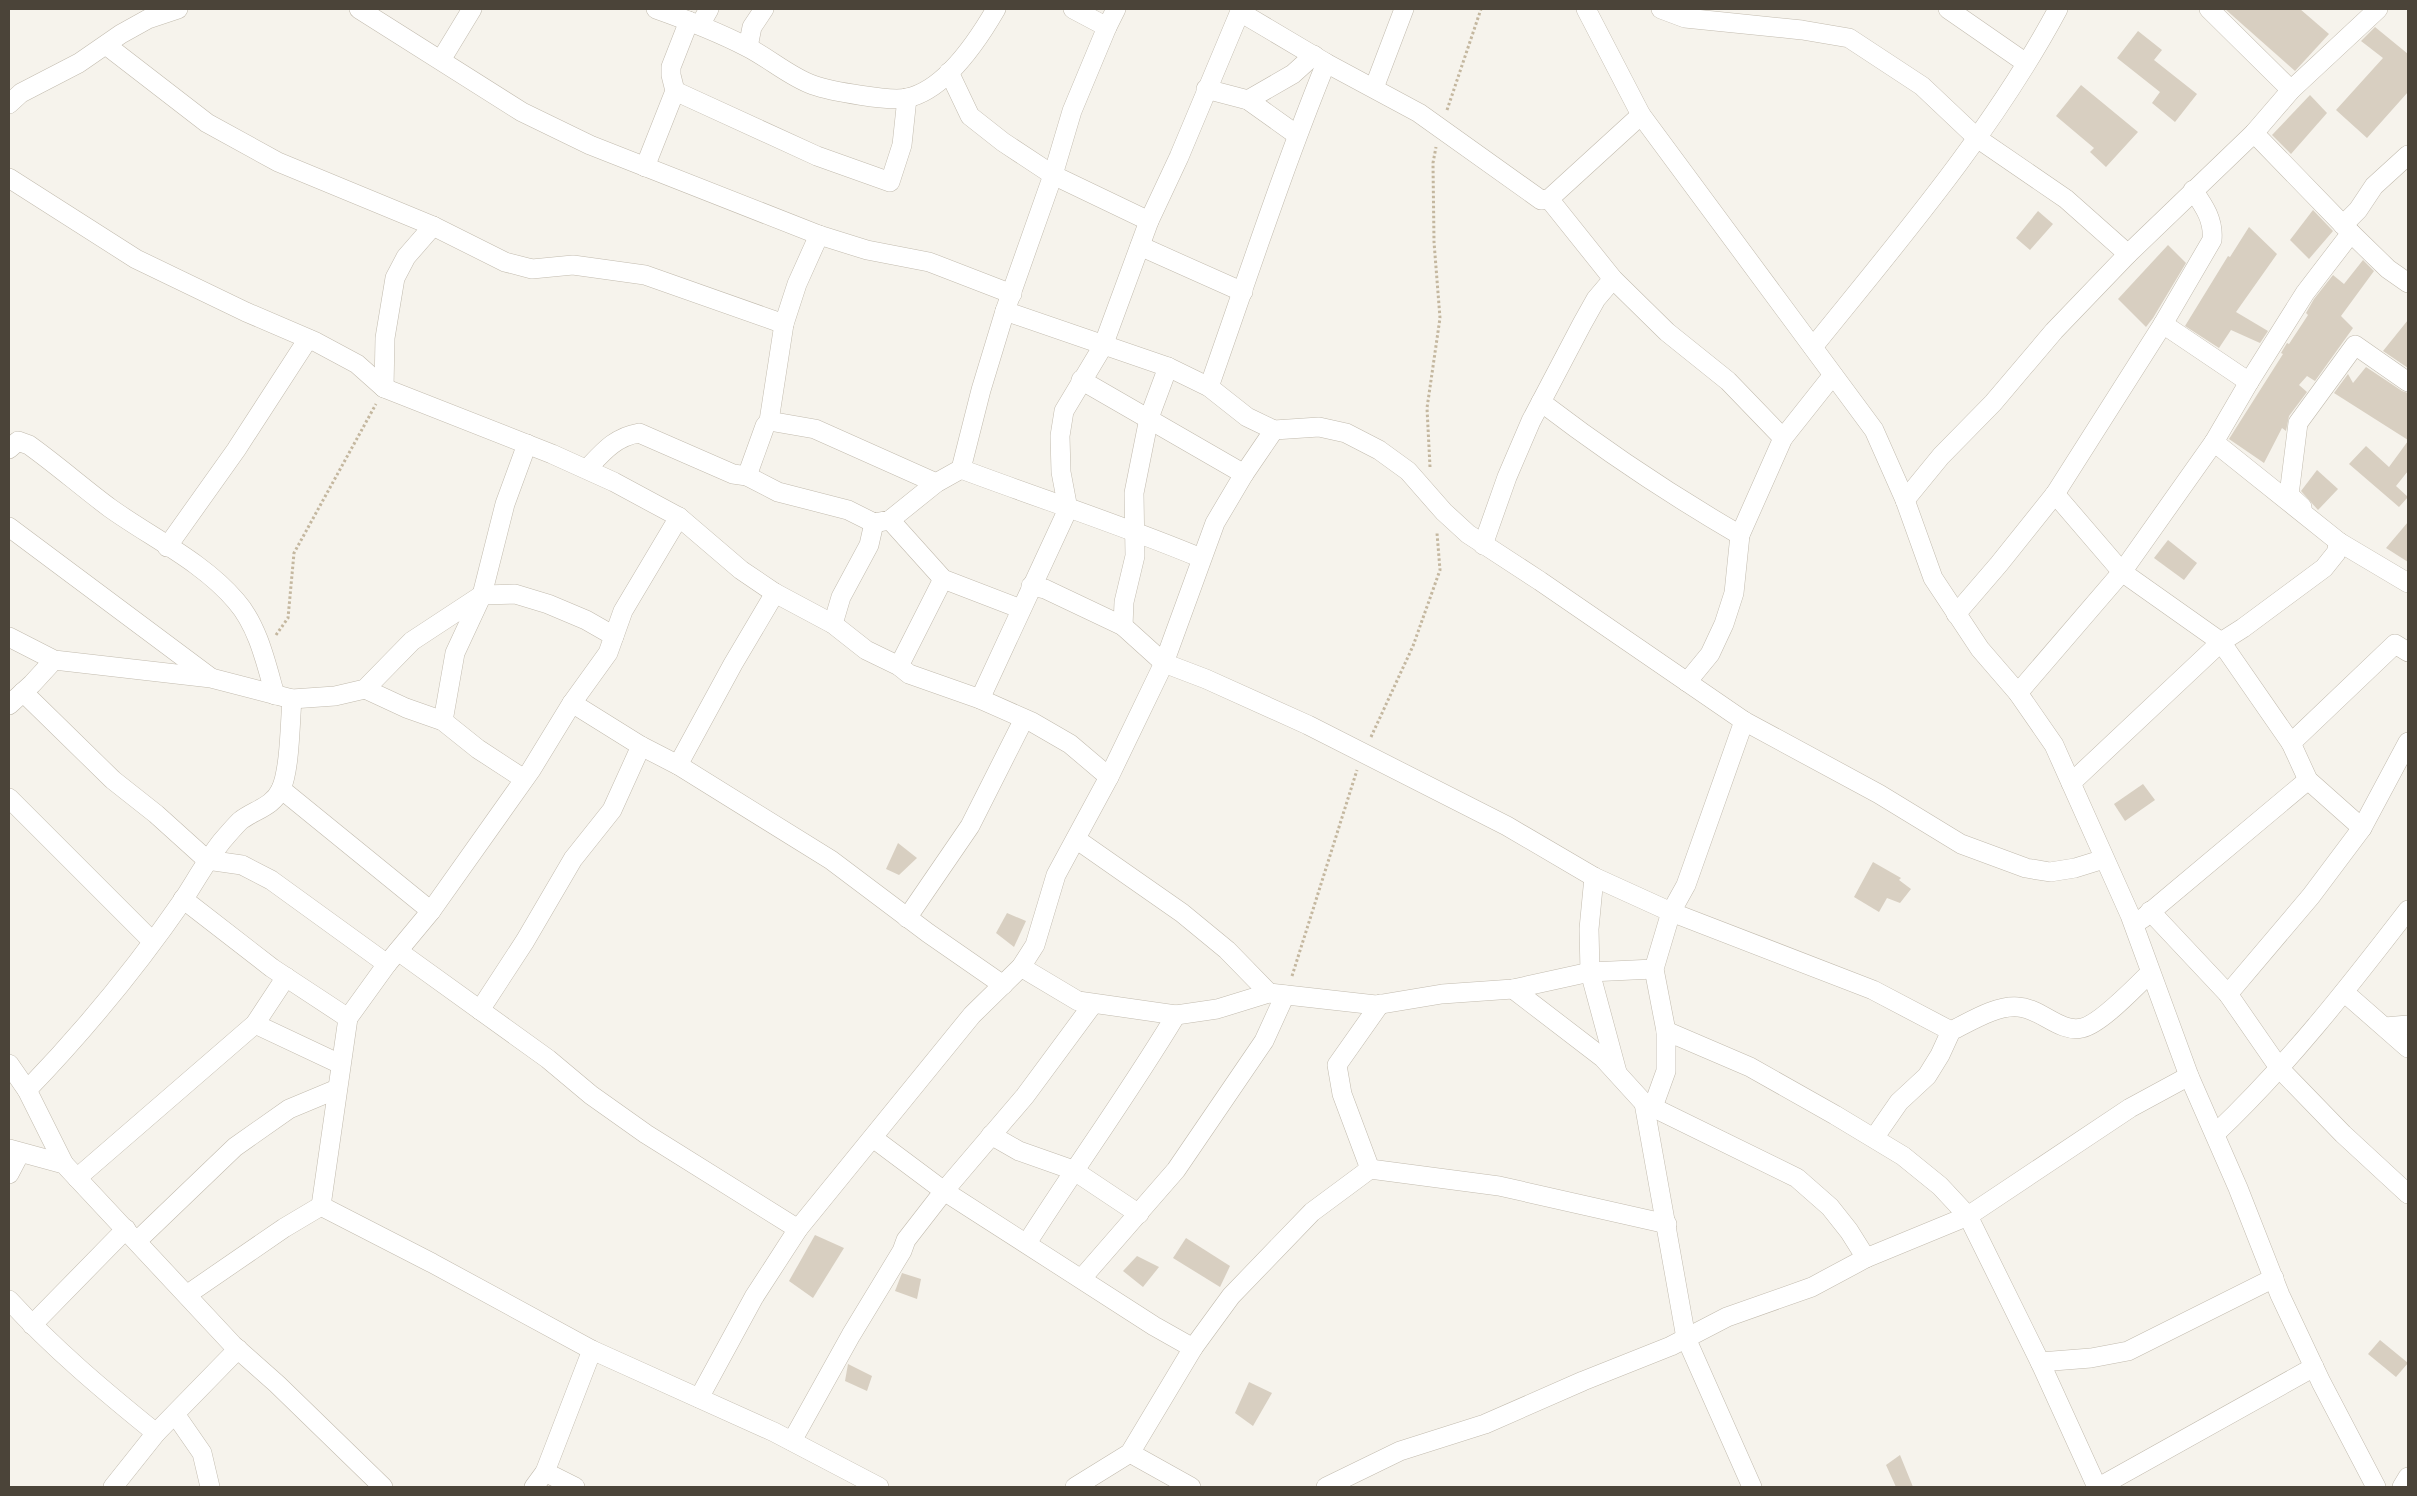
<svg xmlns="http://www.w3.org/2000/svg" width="2417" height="1496" font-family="Mulish,sans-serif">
	<rect width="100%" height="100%" fill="#f6f3ec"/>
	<g fill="#d8cfc1">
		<path d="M2225,9H2300L2329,34L2295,71Z"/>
		<path d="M2375,27L2408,54V92L2367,138L2336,110L2383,58L2361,41Z"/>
		<path d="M2138,31L2162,50L2154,60L2197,94L2175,122L2152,103L2160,92L2117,58Z"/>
		<path d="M2081,85L2138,132L2106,167L2090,152L2094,148L2056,116Z"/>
		<path d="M2310,95L2327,113L2291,154L2272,135Z"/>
		<path d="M2313,210L2333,231L2309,259L2290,240Z"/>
		<path d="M2038,211L2053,224L2030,250L2016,238Z"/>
		<path d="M2249,227L2277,254L2236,312L2268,331L2260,343L2231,330L2219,348L2185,326L2228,256L2230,257Z"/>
		<path d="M2168,245L2186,263L2153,318L2146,327L2118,299Z"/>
		<path d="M2363,260L2374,271L2341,316L2353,328L2315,381L2307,376L2299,385L2307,392L2289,416L2286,431L2282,428L2264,463L2229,439L2283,354L2281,353L2287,343L2289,344L2308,315L2306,313L2314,299L2333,275L2344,284Z"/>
		<path d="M2408,320V368L2383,351Z"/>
		<path d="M2366,367L2402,391L2408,393V440L2334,393L2348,374L2353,383Z"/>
		<path d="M2408,441V471L2396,486L2408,497L2399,507L2349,464L2366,446L2389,467Z"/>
		<path d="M2317,470L2338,489L2318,510L2301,491Z"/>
		<path d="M2408,522V562L2386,548Z"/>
		<path d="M2168,540L2197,563L2184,580L2154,558Z"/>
		<path d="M2143,784L2155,800L2125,821L2114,804Z"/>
		<path d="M898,843L917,858L899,875L886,869Z"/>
		<path d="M1873,862L1901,878L1899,880L1911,889L1900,903L1887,898L1879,912L1854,897Z"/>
		<path d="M1007,913L1026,921L1014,947L996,933Z"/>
		<path d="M815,1235L844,1248L813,1298L789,1281Z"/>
		<path d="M1186,1238L1230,1266L1220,1287L1173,1258Z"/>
		<path d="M1137,1256L1159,1267L1143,1287L1123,1271Z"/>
		<path d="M902,1273L921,1279L917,1299L895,1291Z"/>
		<path d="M2380,1340L2408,1363L2396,1377L2368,1354Z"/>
		<path d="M848,1364L872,1376L867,1391L845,1381Z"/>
		<path d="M1249,1382L1272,1393L1253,1426L1235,1413Z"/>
		<path d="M1900,1455L1913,1487H1896L1886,1465Z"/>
	</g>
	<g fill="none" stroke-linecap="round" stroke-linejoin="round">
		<defs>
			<g id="minor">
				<path d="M359,9L522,112L590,145L819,235L867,250L929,262L1012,294"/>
				<path d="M656,9C687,20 718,32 747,47C769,58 790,77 813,85C830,91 891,102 907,98C945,90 978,40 996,9"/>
				<path d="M1586,9L1641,115L1874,430L1905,500L1933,578L1980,649L2018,693L2054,745L2130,915L2189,1076L2238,1188L2280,1295L2321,1382L2376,1487"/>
				<path d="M1661,9L1685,18L1802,30L1849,38L1922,86L1977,138L2066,199L2128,254"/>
				<path d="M1948,9L2026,63"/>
				<path d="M2209,9L2291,90"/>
				<path d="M1240,12L1326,63L1419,113L1541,200L1549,199L1641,115"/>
				<path d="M700,25L709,9"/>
				<path d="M1107,27L1116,9"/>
				<path d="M106,45L207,123L278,162L433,226L505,262L532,269L573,265L645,275L784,324"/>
				<path d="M748,47L752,27L764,9"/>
				<path d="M441,60L472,9"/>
				<path d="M949,72L970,116L1003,142L1053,175L1149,221"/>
				<path d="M1374,88L1404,9"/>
				<path d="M1206,89L1248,100L1297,135"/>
				<path d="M675,91L817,156L890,182L902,145L907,98"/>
				<path d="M1248,100L1293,74L1314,55"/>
				<path d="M9,104L21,93L79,63L121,34L148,19L178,9"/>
				<path d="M2254,133L2351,233L2388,269L2408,283"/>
				<path d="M645,167L675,91L671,75V67L689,21"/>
				<path d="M9,178L136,259L246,312L316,342L357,364L384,388L552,454L614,482L679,517L741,570L775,593L833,624L866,650L899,666L909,674L980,699L1032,722L1070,744L1109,777"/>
				<path d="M1549,199L1613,279L1667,332L1728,381L1783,438"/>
				<path d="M2343,225L2358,210L2374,186L2408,155"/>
				<path d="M1140,246L1243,292"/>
				<path d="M1005,311L1168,367L1209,387L1247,417L1274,430L1319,427L1346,433L1379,450L1408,471L1444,512L1468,534L1540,581L1744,721L1879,794L1961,844L2026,868L2050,872L2075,868L2104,859"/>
				<path d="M2163,324L2249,382L2214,442L2339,542L2408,583"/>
				<path d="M1813,347C1900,239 1992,132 2058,9"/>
				<path d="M1081,380L1244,474"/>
				<path d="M2249,382L2305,293L2351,233"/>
				<path d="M1209,387C1247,279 1283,169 1326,63"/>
				<path d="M384,388L385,338L395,278L406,257L433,226"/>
				<path d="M1541,402C1605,451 1671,495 1740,535"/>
				<path d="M769,421L815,429L936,483"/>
				<path d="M9,449L18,441L29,445C57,465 83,488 110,508C152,538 203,562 236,601C258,626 266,663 275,695"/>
				<path d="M587,469C603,452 615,437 639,433L733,474L747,476L778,492L848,510L874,523L890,520L936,483L961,469L981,390L1005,311L1053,175L1072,111L1107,27L1073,9"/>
				<path d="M961,469C1041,499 1122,525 1201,558"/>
				<path d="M747,476L765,426L769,421L784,324L797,284L819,235"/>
				<path d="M2055,494L2122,572L2221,642L2291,743L2308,780L2362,828"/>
				<path d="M1905,500L1941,456L1993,403L2054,331L2128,254L2254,133L2291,90L2378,9"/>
				<path d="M2302,507L2289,495L2298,423L2355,345L2408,382"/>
				<path d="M890,520L943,579L1021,609"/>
				<path d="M9,527L210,677"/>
				<path d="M1483,545L1507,477L1531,421L1582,324L1596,299L1613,279"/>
				<path d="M167,547L236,450L308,339"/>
				<path d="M1031,586L1045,589L1123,626L1164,663L1206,679L1308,725L1507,826L1594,877L1671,912L1873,990L1951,1031"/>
				<path d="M1956,614L1999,564L2055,494L2163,324L2212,240C2214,220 2204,206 2193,190"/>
				<path d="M833,624L841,597L869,545L874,523"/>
				<path d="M1123,626L1124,602L1135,556L1134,493L1149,418L1168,367"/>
				<path d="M9,637L54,660L211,678L292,699L335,696L365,689L412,641L482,595L515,594L548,604L586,620L614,636"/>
				<path d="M899,666L943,579"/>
				<path d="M1687,682L1710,654L1724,624L1734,593L1740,535L1783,438L1833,375"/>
				<path d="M365,689L406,708L443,721L478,749L524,779"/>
				<path d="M23,692L113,780L156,814L207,860L242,865L271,880L387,964"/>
				<path d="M2018,693L2122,572L2214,442"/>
				<path d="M980,699L1068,509L1061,472L1060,436L1064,411L1103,346L1149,221L1179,157L1241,9"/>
				<path d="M572,703L641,746L678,765L831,860L928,933L1003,985"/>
				<path d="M9,705L32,684L54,660"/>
				<path d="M443,721L455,653L482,595L505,504L527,444"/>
				<path d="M2291,743L2395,644L2408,652"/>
				<path d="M678,765L733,664L775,593"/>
				<path d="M2071,783L2221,642L2243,628L2324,568L2336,553L2339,542"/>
				<path d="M281,789L431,911"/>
				<path d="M9,798L152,941"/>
				<path d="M1076,839L1182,913L1227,950L1269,993"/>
				<path d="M1594,877L1589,929L1590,972L1617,1072"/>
				<path d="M183,899L272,968L348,1018"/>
				<path d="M2150,911L2228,994L2280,1069L2343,1134L2408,1194"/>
				<path d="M907,918L970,826L1024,719"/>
				<path d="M2142,919L2308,780"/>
				<path d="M398,951L548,1059L591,1095L646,1134L798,1229"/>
				<path d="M1021,967L1078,1001L1176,1015L1217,1009L1269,993L1376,1005L1442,994L1513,989L1590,972L1654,969"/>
				<path d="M1513,989L1603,1058L1644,1103L1797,1178L1830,1207L1849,1231L1866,1258"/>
				<path d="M2344,992L2408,1048"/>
				<path d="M2228,994L2311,896L2362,828L2408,742"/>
				<path d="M480,1010L525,941L573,859L612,810L641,746"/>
				<path d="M255,1024L340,1064"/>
				<path d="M2385,1027L2408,1025"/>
				<path d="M1666,1031L1750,1067L1835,1115L1903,1156L1940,1186L1968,1216L2040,1362L2097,1487"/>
				<path d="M9,1064L27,1090L64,1164"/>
				<path d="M27,1090C84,1031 136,968 183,900C196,880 207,860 222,841C228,834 234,827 240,821C254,810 273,807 281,789C290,769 290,723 292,699"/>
				<path d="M1644,1103L1686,1338L1752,1487"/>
				<path d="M1653,1107L1666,1071V1031L1654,969L1671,912L1686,885L1744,721"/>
				<path d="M2215,1134C2287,1066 2348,988 2408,910"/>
				<path d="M991,1135L1019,1151L1073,1170L1139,1214"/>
				<path d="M873,1138L944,1191L1154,1326L1193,1348"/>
				<path d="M1874,1138L1899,1102L1927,1076L1940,1055L1951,1031C1970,1022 1996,1005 2018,1007C2041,1008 2059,1033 2082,1028C2101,1024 2135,987 2150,973"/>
				<path d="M9,1149L64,1164L233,1345L277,1384L383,1487"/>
				<path d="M1370,1169L1342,1094L1337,1065L1380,1004"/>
				<path d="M9,1174L20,1153"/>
				<path d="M77,1178L255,1024L286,977"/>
				<path d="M321,1206L348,1018L387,964L431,911L531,770L572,703L608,653L623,611L679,517"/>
				<path d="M321,1206L432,1263L592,1350L774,1432L879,1487"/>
				<path d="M137,1241L235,1147L289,1109L337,1089"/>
				<path d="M1027,1243C1076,1166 1129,1093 1176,1015"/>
				<path d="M1082,1278L1176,1170L1264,1041L1285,995"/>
				<path d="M188,1294L284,1228L321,1206"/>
				<path d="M9,1300C54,1349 104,1391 156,1433"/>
				<path d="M32,1325L126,1229"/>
				<path d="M2040,1362L2091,1358L2128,1351L2274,1278"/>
				<path d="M699,1398L754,1297L798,1229L972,1015L1021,967L1035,945L1056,875L1109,777L1164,663L1215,523L1244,474L1274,430"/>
				<path d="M175,1414L202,1453L210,1487"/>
				<path d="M792,1441L851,1335L902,1251L906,1240L944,1191L1025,1096L1093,1004"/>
				<path d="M1130,1453L1191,1487"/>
				<path d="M545,1472L575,1487"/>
				<path d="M113,1487L156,1433L238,1349"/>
				<path d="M534,1487L545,1472L592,1350"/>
				<path d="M1075,1487L1130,1453L1193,1348L1231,1296L1312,1212L1370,1169L1499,1186L1667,1224"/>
				<path d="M1326,1487L1400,1451L1485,1424L1583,1381L1671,1346L1727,1317L1812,1287L1866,1258L1968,1216L2130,1108L2189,1076"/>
				<path d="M2099,1487L2314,1367"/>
				<path d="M2402,1487L2408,1477"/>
			</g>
		</defs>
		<use href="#minor" stroke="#c2bbae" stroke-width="20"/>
		<g stroke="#c4b79f" stroke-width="3" stroke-dasharray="2.5 2.5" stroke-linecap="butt">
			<path d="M1447,110L1481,9"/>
			<path d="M1430,467L1427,408L1440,318L1434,242L1433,163L1436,147"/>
			<path d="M276,635L288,618L294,553L376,404"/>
			<path d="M1371,737L1413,646L1440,570L1437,533"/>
			<path d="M1292,976L1357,770"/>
		</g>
		<use href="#minor" stroke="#fff" stroke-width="19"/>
	</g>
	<rect width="2417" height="1496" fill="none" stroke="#4b4439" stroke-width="20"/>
</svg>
